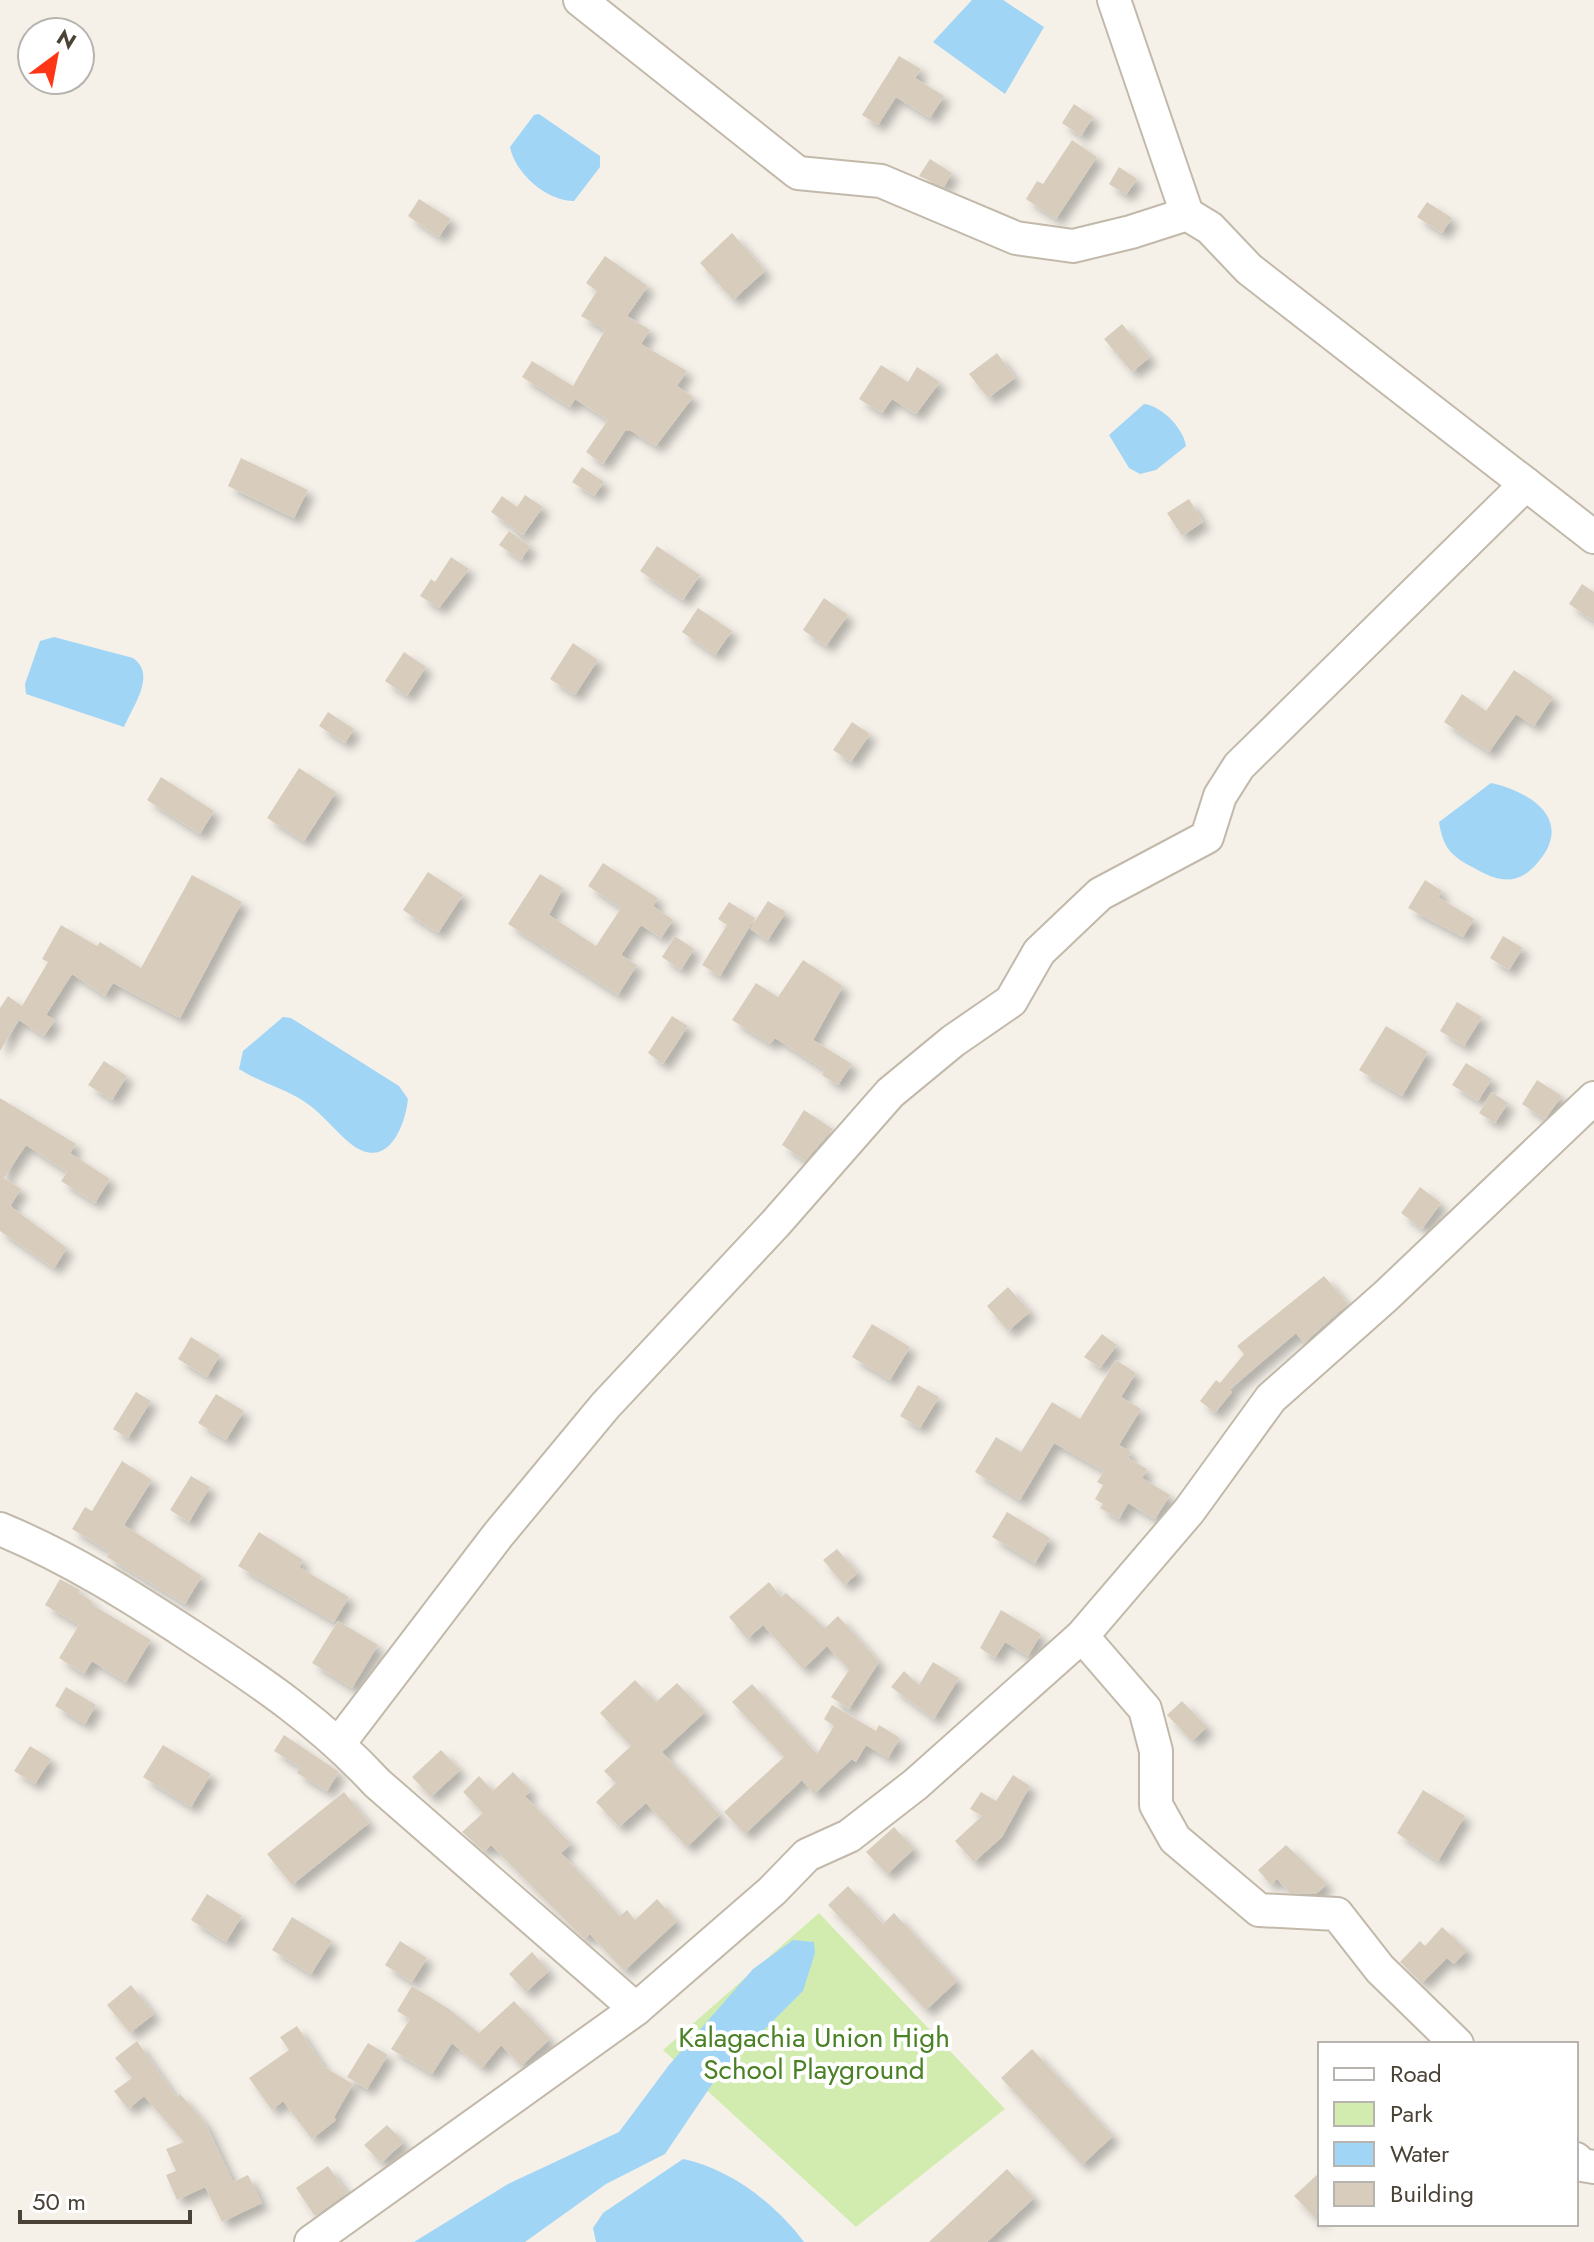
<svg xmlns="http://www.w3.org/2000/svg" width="1594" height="2242" font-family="Jost,sans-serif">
	<defs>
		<filter id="shadow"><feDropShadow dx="7" dy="7" stdDeviation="4" flood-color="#0004"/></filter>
	</defs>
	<rect width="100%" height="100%" fill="#f5f1e9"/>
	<path fill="#d2ecaf" d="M819,1913L1005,2109L856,2227L663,2050Z"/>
	<g fill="#a1d5f6">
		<path d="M972,0H1003L1044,27L1005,94L933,42Z"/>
		<path d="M539,114L600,156V167L574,201C546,201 515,173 510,147L534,115Z"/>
		<path d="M1144,404C1162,406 1183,428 1186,446L1156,470L1140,474L1129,468L1109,435Z"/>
		<path d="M54,637L133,658C157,674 133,706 124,727L26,694L25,684L40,641Z"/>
		<path d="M1491,783C1532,792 1573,820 1539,861C1519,886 1500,883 1474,868C1451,856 1443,848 1439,822Z"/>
		<path d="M283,1017L291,1018L399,1086L408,1099C405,1127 387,1172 351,1144C335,1131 323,1114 305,1102C284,1088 261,1083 239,1069L243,1051Z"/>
		<path d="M793,1940L814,1942L815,1953L803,1991L717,2077L665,2154L606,2184L525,2242H414L508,2184L619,2132L669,2065L753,1969Z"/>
		<path d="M683,2159C729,2168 776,2204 804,2242H596L593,2228L603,2213Z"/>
	</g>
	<g fill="#d8cdbd" filter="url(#shadow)">
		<path d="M899,56L921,69L915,78L944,96L930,118L896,97L878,125L862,115Z"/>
		<path d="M1074,104L1093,117L1081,136L1062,123Z"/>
		<path d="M1072,140L1097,157L1056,219L1026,199L1037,181L1043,184Z"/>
		<path d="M930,159L952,173L944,187L919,176Z"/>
		<path d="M1119,167L1137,179L1126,195L1109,184Z"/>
		<path d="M419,199L451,219L439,237L408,216Z"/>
		<path d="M1427,202L1452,218L1442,233L1417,217Z"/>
		<path d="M732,233L765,271L733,300L700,263Z"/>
		<path d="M605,256L648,286L627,316L650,330L641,344L687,371L677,386L693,397L656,446L630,430L625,431L603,464L586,452L608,420L575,399L570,407L522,377L532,361L573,386L605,330L581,316L597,291L586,283Z"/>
		<path d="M1122,324L1150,357L1132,372L1104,339Z"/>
		<path d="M997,353L1015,378L988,398L969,374Z"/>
		<path d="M881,365L908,382L917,367L940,382L916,414L892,399L882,413L859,399Z"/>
		<path d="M241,458L308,490L294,518L228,486Z"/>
		<path d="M582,467L604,482L594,496L572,482Z"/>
		<path d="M525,495L543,507L523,535L491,512L502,496L517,507Z"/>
		<path d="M1189,499L1203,522L1182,536L1167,513Z"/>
		<path d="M509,531L530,546L521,560L499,545Z"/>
		<path d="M657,546L700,575L683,600L640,571Z"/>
		<path d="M451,557L469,569L439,608L420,596L431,579L435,582Z"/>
		<path d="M1582,584L1594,592V621L1569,604Z"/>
		<path d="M824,598L848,615L826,646L803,630Z"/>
		<path d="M698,608L732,631L715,655L682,632Z"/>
		<path d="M573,643L598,660L575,695L550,679Z"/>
		<path d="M404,652L426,667L407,696L385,681Z"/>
		<path d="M1514,670L1553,697L1534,726L1516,714L1489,752L1444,722L1462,694L1486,711Z"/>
		<path d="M328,712L354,729L345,743L319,726Z"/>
		<path d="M852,722L870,734L851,762L833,750Z"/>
		<path d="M299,768L336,792L304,841L267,818Z"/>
		<path d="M161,777L214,811L200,834L147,800Z"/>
		<path d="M603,863L658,898L653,906L673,920L661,938L641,925L621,955L637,965L618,995L508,924L540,874L563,888L549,915L596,946L621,908L588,886Z"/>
		<path d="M428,872L463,895L438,933L403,910Z"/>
		<path d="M192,875L242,902L180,1018L113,983L105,996L72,974L46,1015L55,1020L44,1036L19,1020L0,1051V1008L8,996L22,1006L48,962L42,959L61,925L97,946L100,942L141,968Z"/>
		<path d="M1425,880L1442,891L1438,897L1474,919L1463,937L1408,908Z"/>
		<path d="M768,901L786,912L768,940L750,929Z"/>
		<path d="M729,902L755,918L720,976L702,965L727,925L718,919Z"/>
		<path d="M675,936L694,949L681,970L662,957Z"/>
		<path d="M1503,936L1523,948L1509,970L1490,958Z"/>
		<path d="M803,960L843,986L813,1040L852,1064L838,1085L822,1075L825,1070L775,1038L770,1044L732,1020L756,983L778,997Z"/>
		<path d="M1457,1002L1482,1017L1464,1046L1440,1031Z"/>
		<path d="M672,1016L688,1026L663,1064L648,1053Z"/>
		<path d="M1386,1026L1428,1052L1402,1096L1359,1070Z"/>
		<path d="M104,1061L127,1076L112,1100L88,1085Z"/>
		<path d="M1466,1063L1492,1079L1478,1101L1452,1085Z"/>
		<path d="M1537,1080L1562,1096L1545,1119L1522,1104Z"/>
		<path d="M1492,1092L1508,1103L1495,1123L1479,1113Z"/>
		<path d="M0,1098L76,1144L70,1153L110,1179L95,1203L61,1181L67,1172L26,1145L4,1178L21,1189L10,1206L67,1248L54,1268L0,1231Z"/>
		<path d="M804,1110L833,1129L805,1161L782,1145Z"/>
		<path d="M1420,1187L1441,1203L1422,1229L1401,1213Z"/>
		<path d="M1324,1276L1348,1304L1304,1343L1296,1333L1229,1390L1232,1392L1215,1413L1200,1401L1216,1380L1220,1383L1244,1354L1237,1346Z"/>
		<path d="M1008,1287L1030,1312L1008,1331L987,1306Z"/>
		<path d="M872,1324L910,1347L890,1380L852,1357Z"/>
		<path d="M1102,1334L1117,1345L1100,1368L1084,1357Z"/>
		<path d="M191,1337L220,1355L207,1377L178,1359Z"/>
		<path d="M1116,1360L1136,1373L1121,1397L1141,1409L1119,1445L1131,1452L1128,1458L1147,1469L1142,1478L1170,1495L1155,1519L1128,1503L1119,1519L1100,1508L1103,1504L1095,1499L1103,1485L1097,1482L1104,1471L1054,1443L1020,1500L975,1472L996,1437L1021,1452L1052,1402L1080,1419Z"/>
		<path d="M918,1385L939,1397L920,1428L900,1416Z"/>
		<path d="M136,1392L151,1401L128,1438L113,1429Z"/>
		<path d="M216,1394L244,1411L226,1440L198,1423Z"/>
		<path d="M122,1461L152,1480L124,1525L202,1576L185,1604L107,1557L110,1552L72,1529L85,1507L92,1511Z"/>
		<path d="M191,1476L210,1487L189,1522L170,1510Z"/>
		<path d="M1007,1512L1050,1538L1035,1563L992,1537Z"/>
		<path d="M259,1532L303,1560L299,1567L349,1597L334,1622L238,1566Z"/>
		<path d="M837,1549L858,1573L844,1585L823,1560Z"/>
		<path d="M60,1579L80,1590L79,1593L93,1602L91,1604L151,1640L126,1682L92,1661L84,1674L59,1658L79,1625L45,1605Z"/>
		<path d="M769,1582L781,1597L786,1593L825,1628L838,1616L879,1662L849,1709L831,1697L849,1670L827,1646L803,1669L763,1625L747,1639L729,1617Z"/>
		<path d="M1001,1610L1041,1634L1028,1656L1005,1642L995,1658L980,1648Z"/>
		<path d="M338,1621L378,1645L352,1688L312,1663Z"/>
		<path d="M933,1662L959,1678L934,1719L891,1687L904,1671L919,1685Z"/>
		<path d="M635,1680L656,1702L677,1683L705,1712L662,1752L720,1815L687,1847L646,1803L619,1827L596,1802L616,1783L604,1771L631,1746L600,1713Z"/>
		<path d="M752,1684L817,1754L834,1726L824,1719L832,1705L876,1731L879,1725L900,1738L888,1758L866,1745L856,1762L852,1759L814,1794L802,1780L745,1834L724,1812L784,1757L732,1702Z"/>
		<path d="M66,1687L96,1705L85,1724L55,1706Z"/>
		<path d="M1182,1701L1207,1727L1192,1741L1167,1715Z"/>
		<path d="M284,1735L339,1772L327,1791L297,1773L300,1767L274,1751Z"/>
		<path d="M163,1745L211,1774L191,1807L143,1777Z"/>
		<path d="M30,1746L51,1759L35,1784L14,1771Z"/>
		<path d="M441,1750L460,1770L431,1797L412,1777Z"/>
		<path d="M513,1772L531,1791L525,1796L571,1844L561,1853L620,1916L627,1910L635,1920L657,1899L677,1921L624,1971L590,1934L585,1939L580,1935L491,1845L484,1851L462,1832L483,1813L463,1792L479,1776L493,1791Z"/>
		<path d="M1013,1775L1030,1786L1002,1837L974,1862L955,1841L982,1816L970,1809L981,1792L996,1801Z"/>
		<path d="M1423,1790L1465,1816L1438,1861L1397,1833Z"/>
		<path d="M344,1792L369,1823L292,1885L267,1854Z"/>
		<path d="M894,1827L914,1849L887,1874L866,1852Z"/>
		<path d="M1286,1845L1327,1884L1316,1894L1290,1893L1277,1879L1271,1885L1258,1870Z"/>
		<path d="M848,1886L883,1924L894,1913L957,1981L926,2010L828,1905Z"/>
		<path d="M207,1894L242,1916L226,1942L191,1920Z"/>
		<path d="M292,1917L332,1941L311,1974L272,1950Z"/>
		<path d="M1442,1927L1467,1950L1454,1964L1447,1958L1422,1983L1400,1962L1420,1941L1425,1946Z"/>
		<path d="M400,1941L427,1958L412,1982L385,1965Z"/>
		<path d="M532,1952L549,1971L526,1992L509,1974Z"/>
		<path d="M131,1985L154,2014L130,2033L107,2005Z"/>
		<path d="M412,1986L449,2009L479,2033L514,2001L550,2039L521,2066L501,2045L482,2068L452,2043L432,2074L391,2049L410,2019L397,2011Z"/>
		<path d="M297,2026L324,2067L353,2084L334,2117L336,2120L312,2139L283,2101L272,2110L249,2078L289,2050L280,2037Z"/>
		<path d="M137,2041L176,2097L180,2094L205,2123L233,2182L248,2175L262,2203L222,2222L205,2187L177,2200L166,2175L176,2171L166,2149L184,2142L144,2096L128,2109L114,2091L132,2078L115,2058Z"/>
		<path d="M368,2043L388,2055L367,2089L347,2077Z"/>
		<path d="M1032,2049L1113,2136L1082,2165L1001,2078Z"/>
		<path d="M387,2125L404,2142L381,2163L364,2145Z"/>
		<path d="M328,2166L347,2193L315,2216L296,2188Z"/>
		<path d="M1007,2169L1034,2198L987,2242H929Z"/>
		<path d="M1320,2172V2223L1294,2196Z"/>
	</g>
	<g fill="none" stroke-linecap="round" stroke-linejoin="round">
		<defs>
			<g id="minor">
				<path d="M580,0L798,173L881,181L1016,238L1073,246L1131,232L1187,214L1210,228L1249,269L1594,537"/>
				<path d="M1114,0L1187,214"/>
				<path d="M0,1529C68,1557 130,1596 191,1636C258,1680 322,1723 377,1783L636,2009"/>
				<path d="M1082,1636L1145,1709L1156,1751V1805L1175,1839L1259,1910L1337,1914L1380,1969L1457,2044"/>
				<path d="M340,1742L498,1535L605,1406L775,1224L890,1093L953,1041L1011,1001L1039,952L1100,894L1207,837L1220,796L1239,766L1526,484"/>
				<path d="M1576,2159L1582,2165L1594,2167"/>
				<path d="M311,2242L636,2009L772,1891L807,1855L849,1836L916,1784L1082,1636L1189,1511L1271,1398L1387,1295L1594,1098"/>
			</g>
		</defs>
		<use href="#minor" stroke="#c2b9aa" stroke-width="36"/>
		<use href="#minor" stroke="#fff" stroke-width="32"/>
	</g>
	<g text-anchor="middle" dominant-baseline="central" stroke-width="8" stroke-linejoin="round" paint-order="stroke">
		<g font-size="28" fill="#498124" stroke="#fff">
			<text x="814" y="2037">Kalagachia Union High<tspan x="814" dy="32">School Playground</tspan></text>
		</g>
	</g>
	<rect x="1318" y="2042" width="260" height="184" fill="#ffffff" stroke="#b7b3af" stroke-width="2"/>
	<rect x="1334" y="2068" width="40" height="12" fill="#ffffff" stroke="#b7b3af" stroke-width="2"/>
	<text x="1390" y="2082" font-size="24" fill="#4a4236">Road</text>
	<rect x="1334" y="2102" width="40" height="24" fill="#d2ecaf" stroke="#b7b3af" stroke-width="2"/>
	<text x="1390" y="2122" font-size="24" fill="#4a4236">Park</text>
	<rect x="1334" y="2142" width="40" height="24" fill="#a1d5f6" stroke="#b7b3af" stroke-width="2"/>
	<text x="1390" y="2162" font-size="24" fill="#4a4236">Water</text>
	<rect x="1334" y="2182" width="40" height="24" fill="#d8cdbd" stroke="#b7b3af" stroke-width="2"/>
	<text x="1390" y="2202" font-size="24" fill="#4a4236">Building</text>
	<g transform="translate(56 56) rotate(32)"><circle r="38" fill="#ffffff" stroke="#b7b3af" stroke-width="2"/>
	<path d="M0-6L14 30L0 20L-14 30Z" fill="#ff3616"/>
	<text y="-12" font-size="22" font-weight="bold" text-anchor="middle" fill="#4a4236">N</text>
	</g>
	<path d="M20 2210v12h170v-12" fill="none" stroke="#4a4236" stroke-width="4"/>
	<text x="32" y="2210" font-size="24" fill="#4a4236" stroke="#ffffff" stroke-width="6" paint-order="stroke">50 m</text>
</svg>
